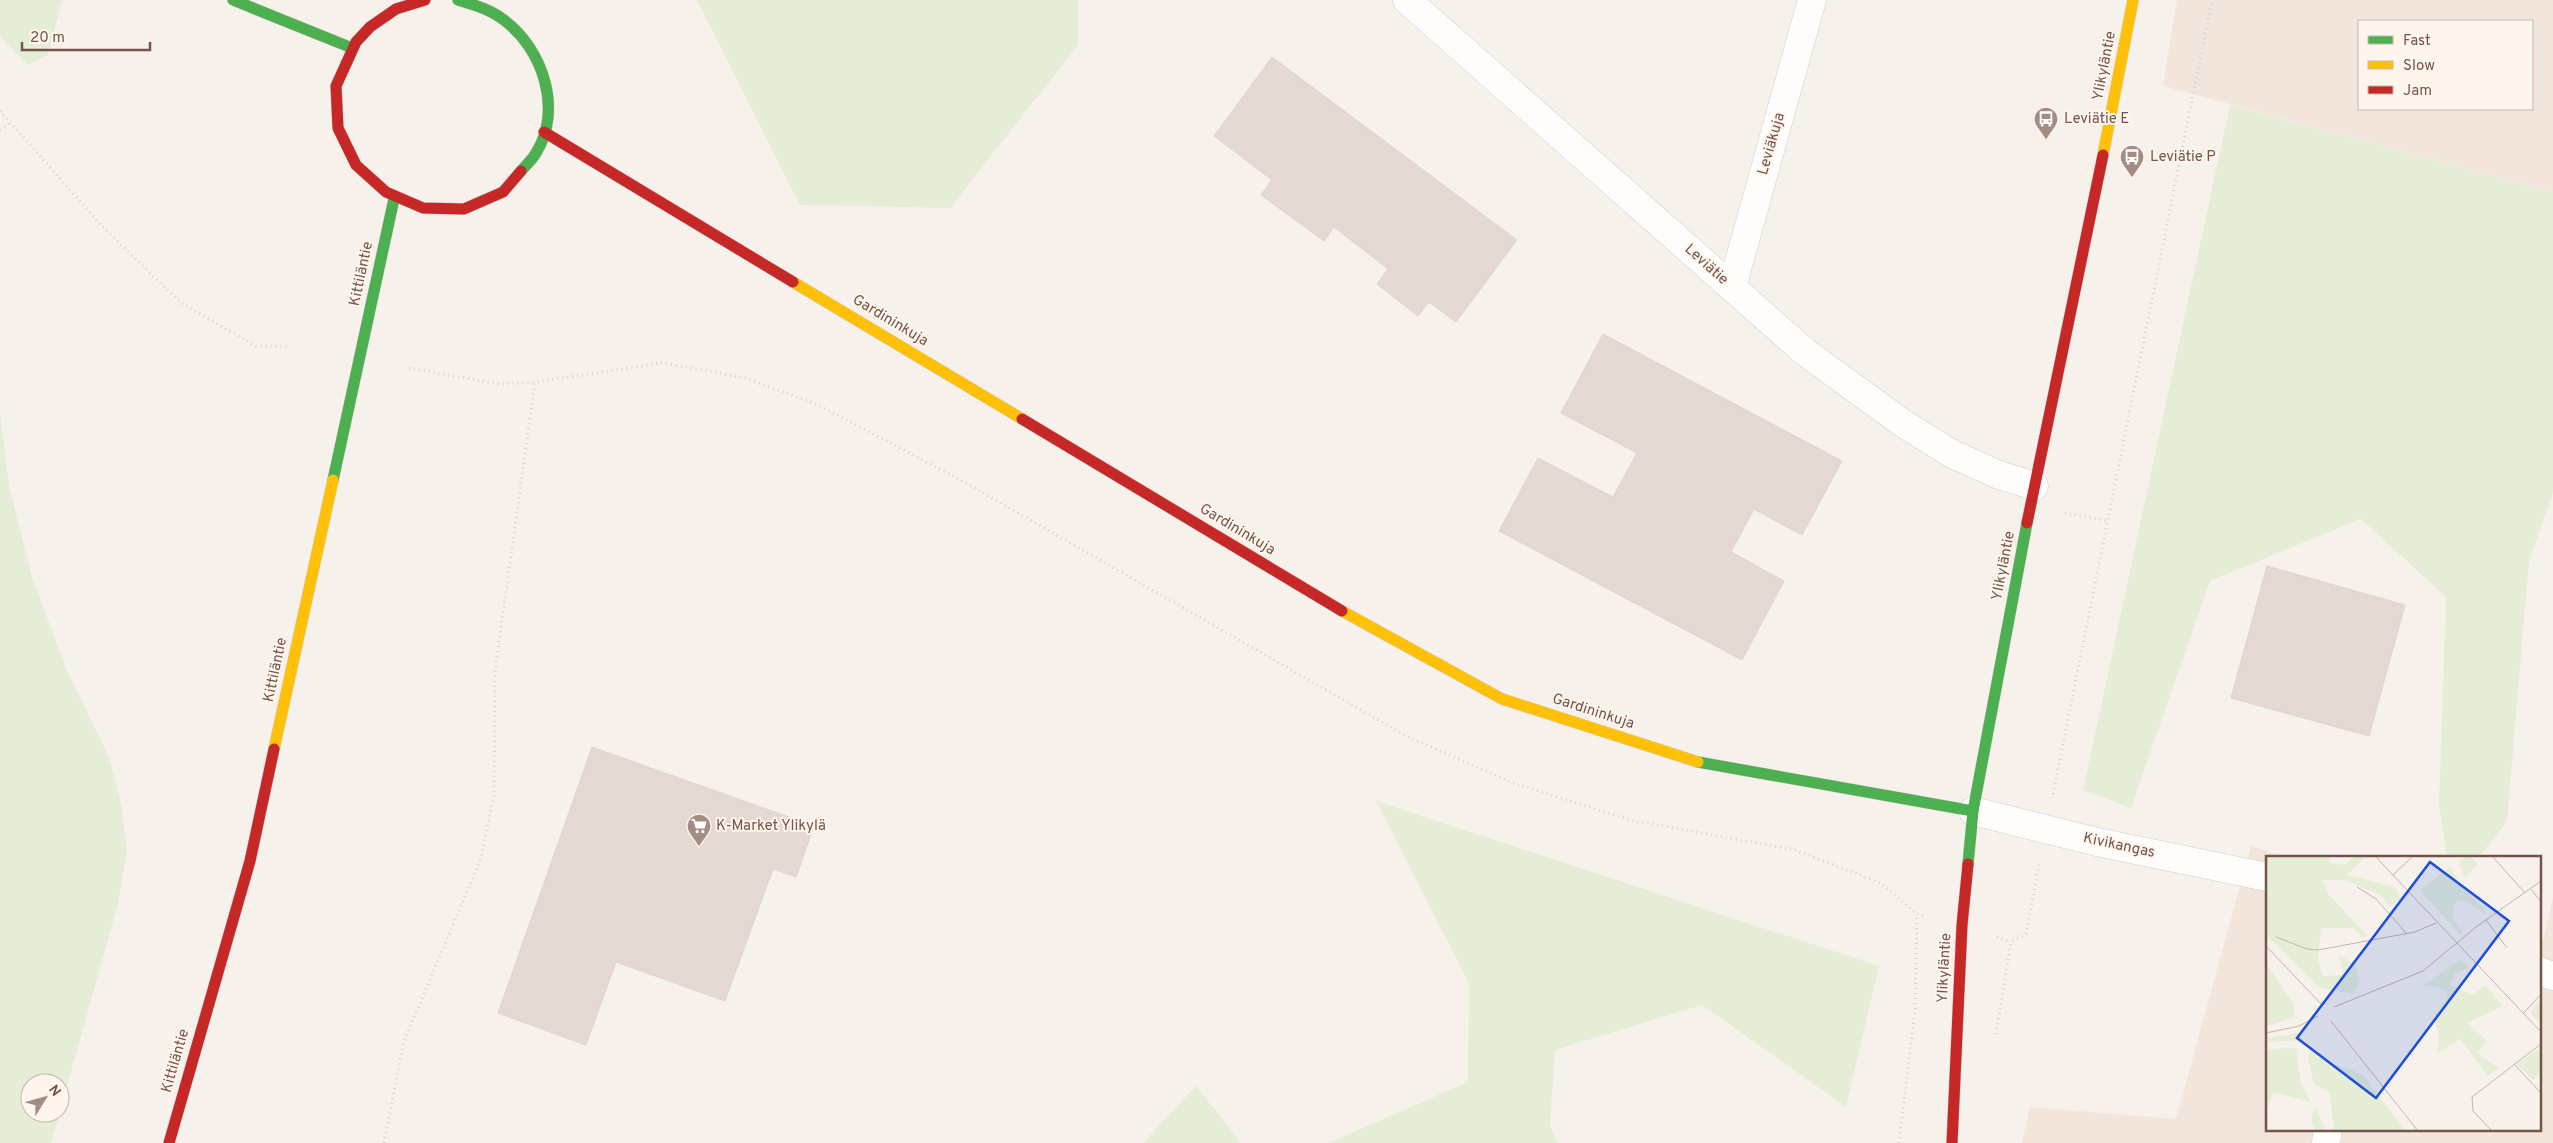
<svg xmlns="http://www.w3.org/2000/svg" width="2553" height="1143" font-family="Overpass,sans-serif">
	<rect width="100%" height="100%" fill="#f7f1eb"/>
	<g fill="#f2e5db" fill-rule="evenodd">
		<path d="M2177,0H2553V192L2163,86ZM2359,21H2532V109H2359Z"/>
		<path d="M2251,846L2283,857H2267V1129H2539V940L2543,941L2553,898V1143H2022L2030,1107L2176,1119Z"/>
	</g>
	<g fill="#e6edd6">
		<path d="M0,0H62L48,55L28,65L0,37Z"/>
		<path d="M697,0H1078V45L950,208L800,205Z"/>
		<path d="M2230,105L2553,192V493L2529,561L2507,821L2479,857H2447L2439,806L2446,597L2361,519L2210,581L2131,808L2083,790Z"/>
		<path d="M0,412L9,486L32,577L67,671L109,757L121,804L127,851L118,904L60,1111V1083H30V1113H60L51,1143H0Z"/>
		<path d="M1376,801L1879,966L1846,1107L1702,1005L1555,1050L1550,1124L1557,1143H1328L1468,1082L1469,983Z"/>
		<path d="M1196,1086L1241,1143H1143Z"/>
	</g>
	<g fill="#e3d8d2" stroke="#dfd3cd">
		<path d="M1272,57L1517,240L1456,322L1429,302L1418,316L1377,284L1388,269L1334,227L1324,241L1261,195L1272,180L1214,136Z"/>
		<path d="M1603,334L1842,461L1802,535L1754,509L1731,552L1784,581L1742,660L1499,531L1538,458L1613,497L1637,453L1561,413Z"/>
		<path d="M2267,566L2405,605L2369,736L2231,698Z"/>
		<path d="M592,747L814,826L796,877L773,869L725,1001L616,962L586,1045L498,1013Z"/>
	</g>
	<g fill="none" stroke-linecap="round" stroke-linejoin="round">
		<defs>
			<g id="street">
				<path d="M1407,0L1805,352L1901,422L1952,454L1999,475L2034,486"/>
				<path d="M1732,287L1812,0"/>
				<path d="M1973,811L2097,842L2267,877"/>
				<path d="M2539,971L2553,976"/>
				<path d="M2326,1143L2328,1129"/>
			</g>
			<g id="fast">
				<path d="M233,0L352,48"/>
				<path d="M458,0C474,5 490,9 504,20C543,49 563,110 536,153C532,160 526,165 521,171"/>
				<path d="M333,480L394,199"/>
				<path d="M1698,762L1973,811"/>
				<path d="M1968,864L1973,811L2027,523"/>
			</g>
			<g id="slow">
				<path d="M2103,155L2133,0"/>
				<path d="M793,282L1022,419"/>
				<path d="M1342,611L1502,699L1698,762"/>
				<path d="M274,749L333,480"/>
			</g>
			<g id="jam">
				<path d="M425,0L396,9L370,27L356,42L336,86L338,128L356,165L386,192L423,208L464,209L503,192L521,171"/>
				<path d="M544,132L793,282"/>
				<path d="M1022,419L1342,611"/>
				<path d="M2027,523L2103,155"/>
				<path d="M169,1143L250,861L274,749"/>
				<path d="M1952,1143L1962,925L1968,864"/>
			</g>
		</defs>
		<use href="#street" stroke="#d6ccc8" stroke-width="29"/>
		<use href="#fast" stroke="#d6ccc8" stroke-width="12"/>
		<use href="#slow" stroke="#d6ccc8" stroke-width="12"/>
		<use href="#jam" stroke="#d6ccc8" stroke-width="12"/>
		<g stroke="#d9d0ce" stroke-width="3" stroke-dasharray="1 4" stroke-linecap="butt">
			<path d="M0,111L101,225L181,303L256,346L289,347"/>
			<path d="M0,130L10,123"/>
			<path d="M409,368L500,384L535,382L662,363L742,377L818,405L959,479L1408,737L1513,783L1631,820L1795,850L1881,883L1917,914L1926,916"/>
			<path d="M2065,513L2108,521"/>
			<path d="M2053,794L2212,0"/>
			<path d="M1997,937L2011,942"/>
			<path d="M1996,1034L2011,942L2026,934L2039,864"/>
			<path d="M384,1143L404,1041L480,861L494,796L495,671L535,382"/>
			<path d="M1899,1143L1915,1010L1917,914"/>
		</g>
		<use href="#street" stroke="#fefdfc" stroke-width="28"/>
		<use href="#fast" stroke="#4caf50" stroke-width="11"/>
		<use href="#slow" stroke="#ffc107" stroke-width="11"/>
		<use href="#jam" stroke="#c62828" stroke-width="11"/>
	</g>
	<defs>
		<symbol id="bus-pin" viewBox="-11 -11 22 30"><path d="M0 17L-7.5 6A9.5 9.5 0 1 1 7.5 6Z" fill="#a28c83" stroke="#fef5ec"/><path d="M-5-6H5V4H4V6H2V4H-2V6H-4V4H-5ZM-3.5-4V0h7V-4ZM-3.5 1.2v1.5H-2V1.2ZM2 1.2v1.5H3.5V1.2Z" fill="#fff"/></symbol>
		<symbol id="supermarket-pin" viewBox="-11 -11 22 30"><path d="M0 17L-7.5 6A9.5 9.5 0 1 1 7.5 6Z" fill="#a28c83" stroke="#fef5ec"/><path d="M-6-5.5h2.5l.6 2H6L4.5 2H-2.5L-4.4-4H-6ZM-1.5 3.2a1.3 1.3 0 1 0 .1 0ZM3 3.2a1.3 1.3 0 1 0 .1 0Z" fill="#fff"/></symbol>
	</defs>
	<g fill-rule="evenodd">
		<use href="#bus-pin" x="2032" y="105" width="28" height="38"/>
		<use href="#bus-pin" x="2118" y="143" width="28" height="38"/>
		<use href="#supermarket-pin" x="685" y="812" width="28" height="38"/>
	</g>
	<g text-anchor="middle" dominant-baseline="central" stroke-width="4" stroke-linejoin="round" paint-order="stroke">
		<g font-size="15" fill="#74554b" stroke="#fef5ec">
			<text transform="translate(2105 66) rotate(-79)">Ylikyläntie</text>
			<text transform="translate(1772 144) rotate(-74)">Leviäkuja</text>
			<text transform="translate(1706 265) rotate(42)">Leviätie</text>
			<text transform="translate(362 274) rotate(-78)">Kittiläntie</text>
			<text transform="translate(890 321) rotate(31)">Gardininkuja</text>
			<text transform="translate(1237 530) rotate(31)">Gardininkuja</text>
			<text transform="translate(2004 566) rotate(-79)">Ylikyläntie</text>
			<text transform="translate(276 670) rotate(-78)">Kittiläntie</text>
			<text transform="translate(1593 712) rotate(18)">Gardininkuja</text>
			<text transform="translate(2119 846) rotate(12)">Kivikangas</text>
			<text transform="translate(1945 968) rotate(-87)">Ylikyläntie</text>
			<text transform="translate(176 1061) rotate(-74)">Kittiläntie</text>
		</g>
		<g font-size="15" fill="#74554b" stroke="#fef5ec" text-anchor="start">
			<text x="2064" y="119">Leviätie E</text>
			<text x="2150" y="157">Leviätie P</text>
			<text x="716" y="826">K-Market Ylikylä</text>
		</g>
	</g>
	<g transform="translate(2266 856)">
		<rect width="275" height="275" fill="#f7f1eb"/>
		<path d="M0,0H64V7L77,9L90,0H100L81,19L129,31L135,43L124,51L116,40L79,24H56L62,38L102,80L96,82L87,72H55L52,103L57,120L77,119L73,100L77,101L90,110L94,127L87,138L55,132L0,79ZM204,0L212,8L199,21L193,9L194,4ZM184,11L201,37L218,52L220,59L199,44L189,46L186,60L197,77L194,79L154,34ZM195,103L203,112L189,117L184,130L207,139L219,129L237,150L201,167L221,185L211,197L233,212L222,220L194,183L171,198L173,183L168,156H177L182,137L175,132L158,129ZM0,107L28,149V162L0,170ZM275,142V167L264,157ZM34,177L37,184L0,186V182ZM275,191V217L267,224L251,208ZM30,192L35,228L45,246L7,236L0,257V193ZM44,195L68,208L96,218L140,275H68L64,237L48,228L42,203ZM49,252L58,268V275H49L45,262Z" fill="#e6edd6"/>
		<path fill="none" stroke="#c3b3ab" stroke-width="1" d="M109,0L275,176M226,0L259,37M127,19L147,0M91,31L110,43L141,78M265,33L275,46M220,64L241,92M10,81L41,93L52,94L149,76L170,67M0,90L56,149M68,151L157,115L210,71L275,25M257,158L275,138M65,165L152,275M0,177L33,170L52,160M248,208L275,237M226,275L207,255L206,241L275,188"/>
		<path fill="#1d4ed8" fill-opacity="0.15" stroke="#1d4ed8" stroke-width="2.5" d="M164,6L243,65L110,242L31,182Z"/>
		<rect width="275" height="275" fill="none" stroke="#74554b" stroke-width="2.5"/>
	</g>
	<rect x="2358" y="20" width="175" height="90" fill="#fef5ec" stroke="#c7b5ac"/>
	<rect x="2368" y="36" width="25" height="8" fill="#4caf50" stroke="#c7b5ac"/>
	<text x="2403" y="45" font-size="15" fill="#74554b">Fast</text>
	<rect x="2368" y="61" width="25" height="8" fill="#ffc107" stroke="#c7b5ac"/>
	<text x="2403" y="70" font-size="15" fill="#74554b">Slow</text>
	<rect x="2368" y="86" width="25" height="8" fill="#c62828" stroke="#c7b5ac"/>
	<text x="2403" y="95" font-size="15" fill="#74554b">Jam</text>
	<g transform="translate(45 1098) rotate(53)"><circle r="24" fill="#fef5ec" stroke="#c7b5ac"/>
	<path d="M0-4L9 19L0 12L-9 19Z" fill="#a28c83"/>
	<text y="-8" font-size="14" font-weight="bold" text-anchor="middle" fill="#74554b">N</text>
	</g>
	<path d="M22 42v8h128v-8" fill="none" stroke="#74554b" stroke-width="2.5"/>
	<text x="30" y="42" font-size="15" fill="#74554b" stroke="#fef5ec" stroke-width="4" paint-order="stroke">20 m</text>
</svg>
